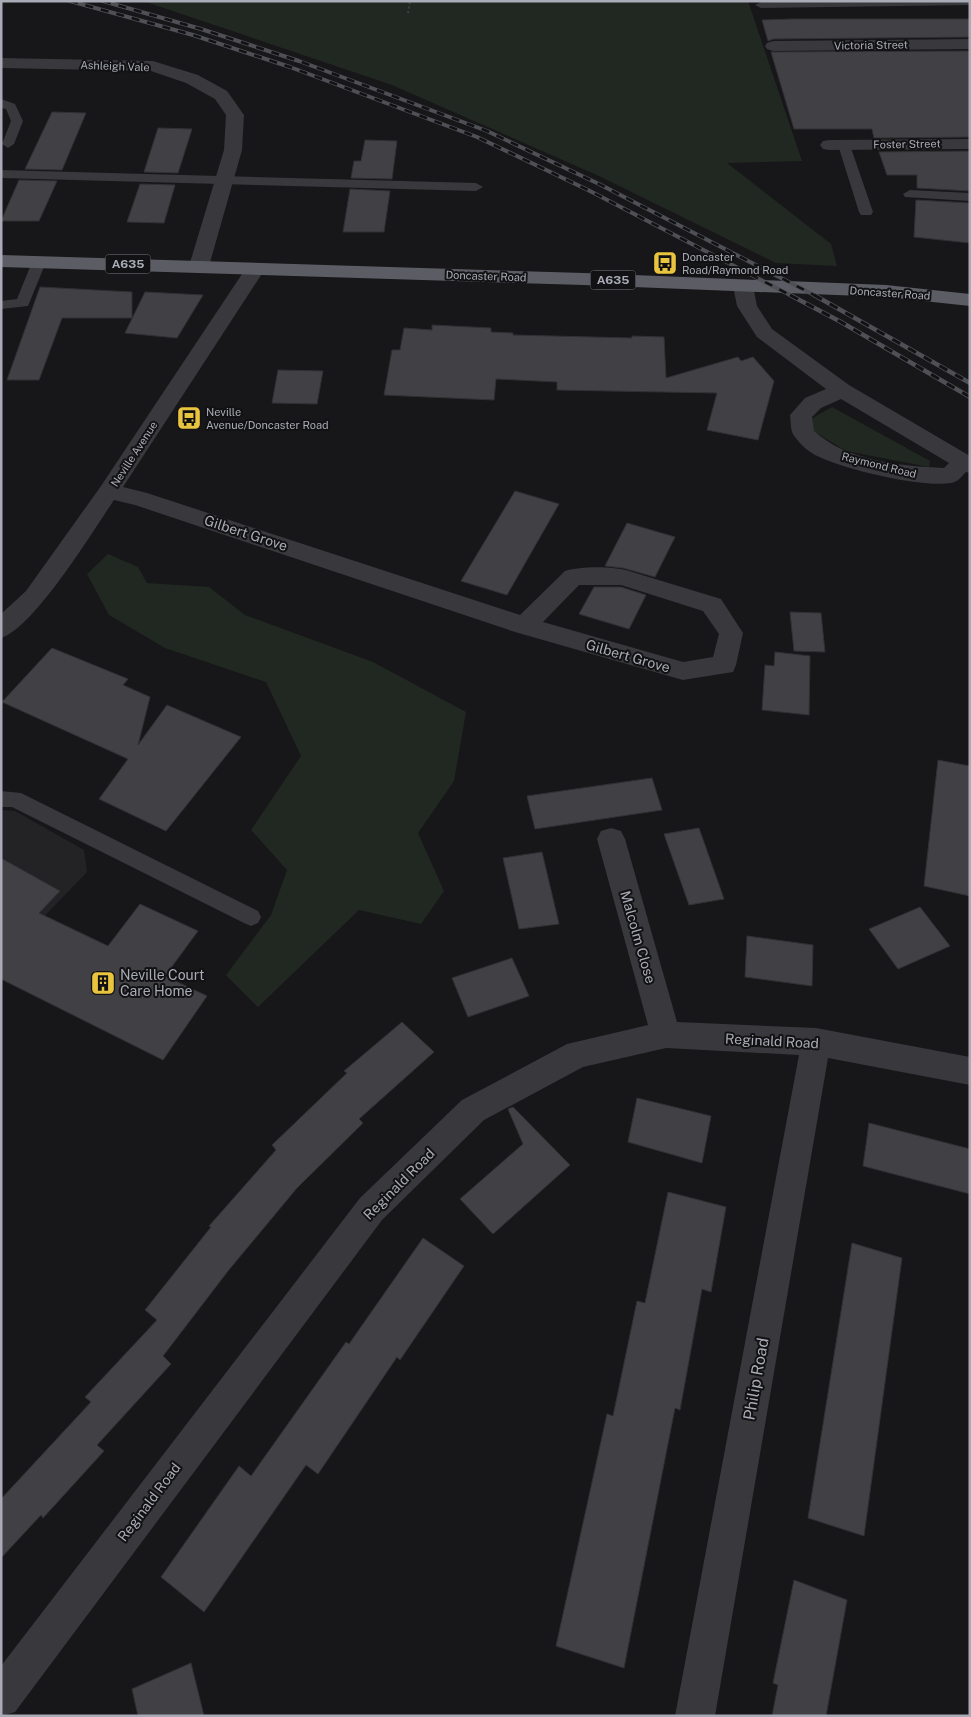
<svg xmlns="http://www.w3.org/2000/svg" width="971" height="1717" font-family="'Public Sans',sans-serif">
	<rect width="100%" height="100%" fill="#171618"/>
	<path fill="#232225" d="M1,810L15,811L84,850L87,872L1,961Z"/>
	<g fill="#212822">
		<path d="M143,1H748L802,161L727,163L831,244L837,266L776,263L599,176L392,85Z"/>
		<path d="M832,407L930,461L929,467L846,451L813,431L811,419Z"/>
		<path d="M108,554L138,567L147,583L209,587L245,615L373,662L466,712L454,781L418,833L444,891L421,924L359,910L258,1007L226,975L271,915L287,870L251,830L301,756L266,682L165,648L109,615L87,574Z"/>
	</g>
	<g fill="#414145" stroke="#313034">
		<path d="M791,19H970V37L773,39L768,41L762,20Z"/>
		<path d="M970,51V137L874,138L872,129H794L771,52Z"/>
		<path d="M52,112L86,113L62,170L25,169Z"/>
		<path d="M158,128L192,129L178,173L144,172Z"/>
		<path d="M365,140L397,141L392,179L351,178L354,161H361Z"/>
		<path d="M970,151V191L917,188V175H887L879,152Z"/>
		<path d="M19,180L57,181L39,221H1Z"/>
		<path d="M140,184L175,185L164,223L127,222Z"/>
		<path d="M350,189L390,191L384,232H343Z"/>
		<path d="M916,200L970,203V243L914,237Z"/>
		<path d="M40,287L132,292V318H62L39,380H7Z"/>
		<path d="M145,292L203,295L177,338L125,333Z"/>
		<path d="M432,325L491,328V332L513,333V335L632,338V336L664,337L666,378L738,357L741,361L753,357L774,381L758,440L707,430L717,393L557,390V382L496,379L494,400L384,395L392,350H400L404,328L432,330Z"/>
		<path d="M278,370L323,371L317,404L272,403Z"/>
		<path d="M515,491L559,504L507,595L461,581Z"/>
		<path d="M627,523L675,537L655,577L623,568L605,566Z"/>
		<path d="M594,587H621L646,595L629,629L579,614Z"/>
		<path d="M790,612L821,613L825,652L794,651Z"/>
		<path d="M52,648L128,679L123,685L150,697L138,745L167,705L241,737L166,831L99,799L128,759L2,702Z"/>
		<path d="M775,652L810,656L809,715L762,710L765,665L774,666Z"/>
		<path d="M938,760L970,766V896L924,886Z"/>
		<path d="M652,778L662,810L535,829L527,796Z"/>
		<path d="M699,828L724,899L689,905L664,834Z"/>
		<path d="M542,852L559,924L519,929L503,858Z"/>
		<path d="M1,858L60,891L39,913L108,946L140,904L198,931L165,976L207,996L163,1060L1,979Z"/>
		<path d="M920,907L950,946L898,969L869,929Z"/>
		<path d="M747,936L813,945L812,986L745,977Z"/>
		<path d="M512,958L529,996L468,1017L452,978Z"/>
		<path d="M402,1022L434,1052L359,1119L363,1123L297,1188L228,1271L163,1356L171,1364L97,1445L104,1451L43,1518L41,1515L1,1558V1499L91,1402L85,1397L157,1320L145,1310L211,1227L209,1226L276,1150L272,1145L347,1073L344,1071Z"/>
		<path d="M637,1098L711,1116L702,1163L628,1142Z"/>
		<path d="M513,1107L570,1165L493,1234L460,1199L523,1144L508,1109Z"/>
		<path d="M869,1123L970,1149V1194L863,1166Z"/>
		<path d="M668,1192L726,1207L711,1292L702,1289L680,1410L675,1408L624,1668L556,1646L607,1414L613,1416L637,1301L645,1303Z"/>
		<path d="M423,1238L464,1266L400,1360L397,1357L318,1474L306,1465L204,1612L161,1577L239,1466L251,1476L346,1342L349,1344Z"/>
		<path d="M852,1243L902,1258L864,1536L808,1518Z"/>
		<path d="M794,1580L847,1600L826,1716H772L778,1685L773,1683Z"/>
		<path d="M191,1663L204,1716H138L132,1689Z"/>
	</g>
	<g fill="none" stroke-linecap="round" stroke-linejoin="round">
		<path stroke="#3e3f44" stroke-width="2" stroke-dasharray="2 2.5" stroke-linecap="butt" d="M408,13L410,1"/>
		<g fill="#38383d" fill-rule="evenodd">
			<path d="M970,1V5L761,8L755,5L761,2Z"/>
			<path d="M1,99L15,104L23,121L14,144L8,148L2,144L11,121L6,109L1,108Z"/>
			<path d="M844,141L850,145L873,212L871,215H861L859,212L838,145Z"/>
			<path d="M1,170L476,183L483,187L476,191L1,178Z"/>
			<path d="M910,190L970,193V201L905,197L903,194Z"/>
			<path d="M39,258L44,259L46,262L28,306L1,309V301L17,299L32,262L34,259Z"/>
			<path d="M1,791L21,793L258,911L261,917L258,923L251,926L244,923L12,807H1Z"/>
		</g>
		<g fill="#38383d" fill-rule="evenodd">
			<path d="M970,39V49L773,51L767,49L765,46L767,43L773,41Z"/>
			<path d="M1,58L153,61L198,75L227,91L244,115L242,150L209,266L206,270L199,272L192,270L189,266L224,150L226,115L215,99L186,83L151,71L1,68Z"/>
			<path d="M970,139V149L829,150L823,149L820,145L823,141L829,140Z"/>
			<path d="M255,263L262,265L265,269L123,487L147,493L520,615L565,571C581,566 613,566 629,571L721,599L743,633L736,665L733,672L683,680L515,632L135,505L114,500C93,531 34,628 1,638V614L26,591L101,486L248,265ZM579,585H621L703,611L719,634L713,657L683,662L543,622Z"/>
			<path d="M743,280L750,282L753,286L757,306L772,329L849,385L970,456V473L966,472C961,477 958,482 951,483C921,488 842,469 815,455C808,451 800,444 795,437C790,432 791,422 790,415L805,398L826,389L757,337L737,306L733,286L736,282ZM841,399L949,463L944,468C900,466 847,461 814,431L812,417L821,408Z"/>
			<path d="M611,828L621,831L625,839L677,1022L816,1028L970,1057V1085L828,1058L715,1716H675L799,1055L666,1048L583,1067L484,1120L382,1220L15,1712L1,1716V1666L360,1198L462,1100L567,1044L648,1025L597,839L601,831Z"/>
		</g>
		<path fill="#5c5c65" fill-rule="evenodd" d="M1,255L584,273L886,285L970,294V306L886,297L584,285L1,267Z"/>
		<defs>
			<g id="rail-far1">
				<path d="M70,1L193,35L290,67L477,137L588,190L792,296"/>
				<path d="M103,1L201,29L299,61L487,131L599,184L816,296"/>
			</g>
			<g id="rail">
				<path d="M790,295L841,322L970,397"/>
				<path d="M814,295L970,383"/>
			</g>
		</defs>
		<use href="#rail-far1" stroke="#4f5056" stroke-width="4"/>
		<use href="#rail" stroke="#4f5056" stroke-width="4.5"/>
		<use href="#rail-far1" stroke="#121113" stroke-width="2.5" stroke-dasharray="8" stroke-linecap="butt"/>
		<use href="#rail" stroke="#121113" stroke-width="3" stroke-dasharray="9" stroke-linecap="butt"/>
	</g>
	<defs>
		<symbol id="bus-square" viewBox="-11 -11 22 22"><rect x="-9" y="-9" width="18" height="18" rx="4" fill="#e9c43e" stroke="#121113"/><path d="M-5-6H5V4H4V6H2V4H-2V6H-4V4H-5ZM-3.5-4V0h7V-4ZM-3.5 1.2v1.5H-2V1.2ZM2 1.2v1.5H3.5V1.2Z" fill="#111"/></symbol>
		<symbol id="building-square" viewBox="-11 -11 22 22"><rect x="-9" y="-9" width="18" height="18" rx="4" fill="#e9c43e" stroke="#121113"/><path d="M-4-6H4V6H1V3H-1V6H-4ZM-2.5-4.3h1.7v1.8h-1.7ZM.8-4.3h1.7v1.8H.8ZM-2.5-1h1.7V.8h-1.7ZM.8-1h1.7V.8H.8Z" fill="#111"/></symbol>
	</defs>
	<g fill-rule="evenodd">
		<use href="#bus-square" x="651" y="249" width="28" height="28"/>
		<use href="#bus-square" x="175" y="404" width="28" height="28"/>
		<use href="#building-square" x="89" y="969" width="28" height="28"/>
	</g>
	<g text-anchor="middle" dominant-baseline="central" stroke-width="4" stroke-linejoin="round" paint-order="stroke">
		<g font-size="11" fill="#a9acb7" stroke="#121113">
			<text transform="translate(871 45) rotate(-1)">Victoria Street</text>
			<text transform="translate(115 66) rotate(2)">Ashleigh Vale</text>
			<text transform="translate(907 144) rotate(-1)">Foster Street</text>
			<text transform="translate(486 276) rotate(2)">Doncaster Road</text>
			<text transform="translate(890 293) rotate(4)">Doncaster Road</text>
			<text transform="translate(134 454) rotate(-57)">Neville Avenue</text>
			<text transform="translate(879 465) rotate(14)">Raymond Road</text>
		</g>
		<g font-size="11" fill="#a9acb7" stroke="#121113" text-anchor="start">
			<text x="682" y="257">Doncaster<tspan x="682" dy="13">Road/Raymond Road</tspan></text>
			<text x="206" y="412">Neville<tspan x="206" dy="13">Avenue/Doncaster Road</tspan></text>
		</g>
		<g fill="#121113" stroke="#7c7e86" stroke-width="1">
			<rect x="105.5" y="254.5" width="45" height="19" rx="4"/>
			<rect x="590.5" y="270.5" width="45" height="19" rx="4"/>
		</g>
		<g font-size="12" font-weight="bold" fill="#a9acb7">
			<text x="128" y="264">A635</text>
			<text x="613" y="280">A635</text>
		</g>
		<g font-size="14" fill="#a9acb7" stroke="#121113">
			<text transform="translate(246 533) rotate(18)">Gilbert Grove</text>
			<text transform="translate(628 656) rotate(16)">Gilbert Grove</text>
			<text transform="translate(638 937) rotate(74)">Malcolm Close</text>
			<text transform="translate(772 1041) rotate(3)">Reginald Road</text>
			<text transform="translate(399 1184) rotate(-45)">Reginald Road</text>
			<text transform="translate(149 1502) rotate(-53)">Reginald Road</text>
		</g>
		<g font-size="14" fill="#a9acb7" stroke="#121113" text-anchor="start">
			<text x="120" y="975">Neville Court<tspan x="120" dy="16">Care Home</tspan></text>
		</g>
		<g font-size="16" fill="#a9acb7" stroke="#121113">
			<text transform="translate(756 1379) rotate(-80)">Philip Road</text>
		</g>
	</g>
	<rect width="971" height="1717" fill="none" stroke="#a9acb7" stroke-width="5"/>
</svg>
